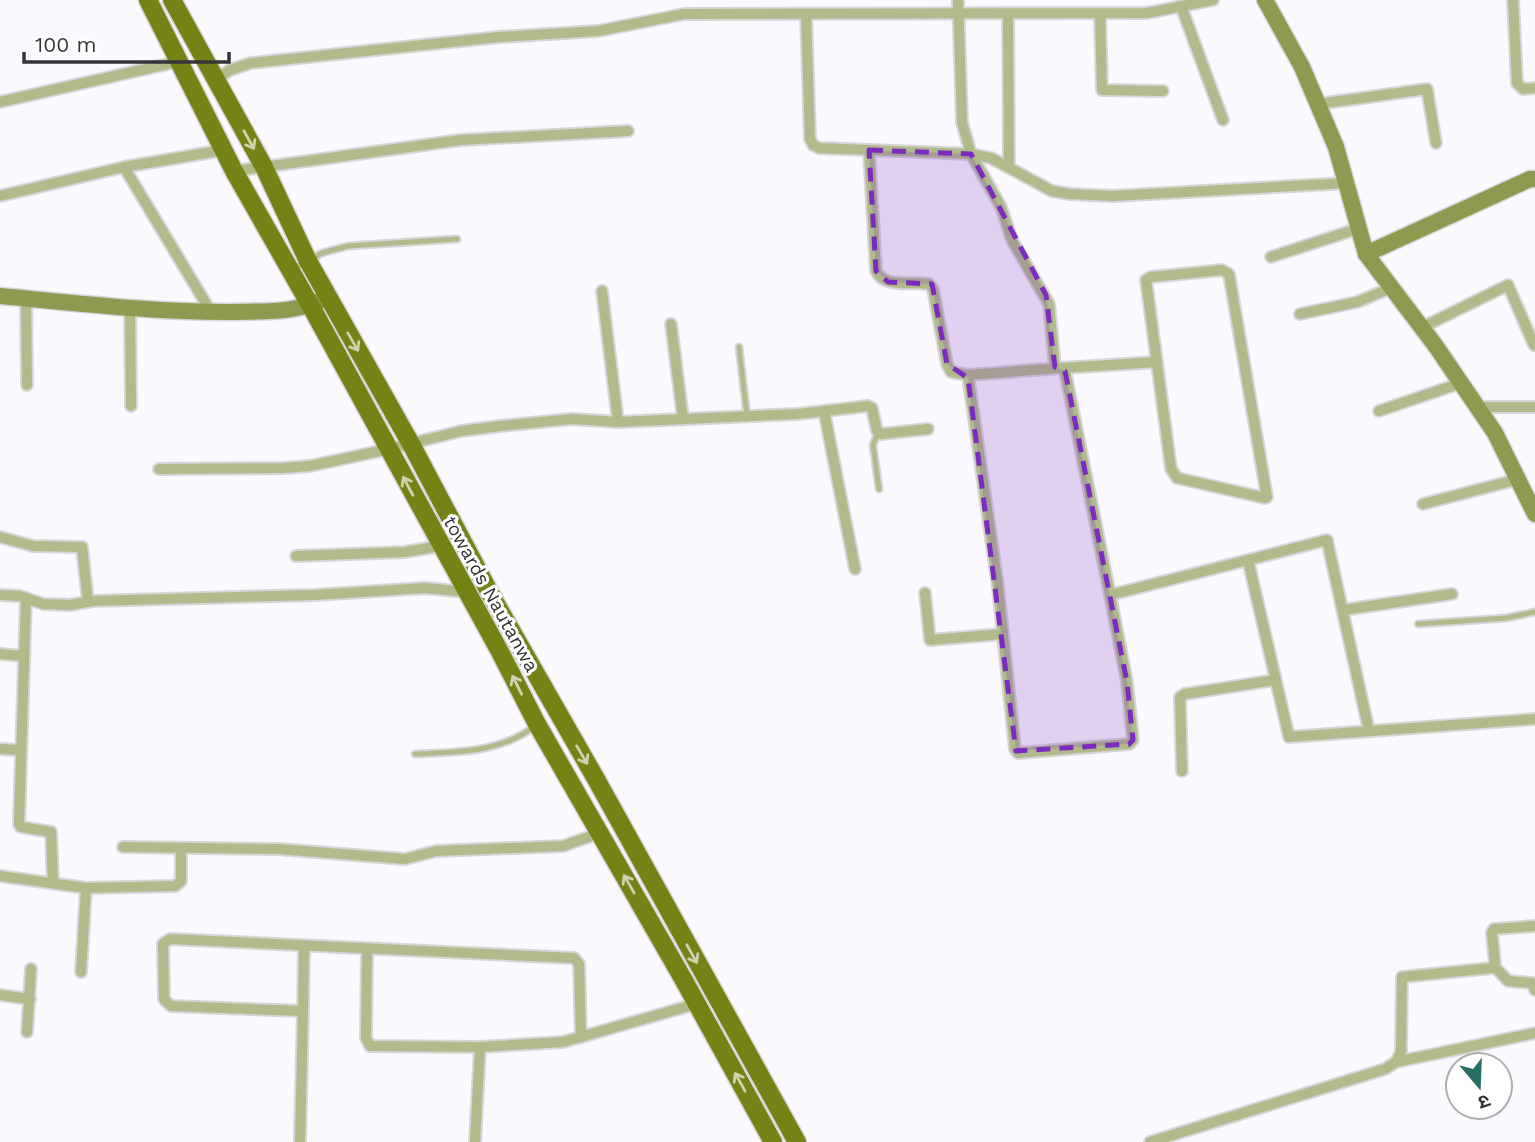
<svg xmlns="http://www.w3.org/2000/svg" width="1535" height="1142" font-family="'Work Sans','Noto Sans Devanagari',sans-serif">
	<rect width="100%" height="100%" fill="#fcf9fe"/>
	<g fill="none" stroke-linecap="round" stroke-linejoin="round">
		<defs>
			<g id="lane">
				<path d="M293,269L322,253L348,246L457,239"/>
				<path d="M739,347L747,416"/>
				<path d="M878,433L873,445L879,489"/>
				<path d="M1418,624L1506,618L1535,612"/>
				<path d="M415,754C457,752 500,753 535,726"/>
			</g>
			<g id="street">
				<path d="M958,0L962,122L971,154L1001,207L1012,240L1049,304L1055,368"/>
				<path d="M1513,0L1517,83L1523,89L1535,88"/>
				<path d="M1181,6L1223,120"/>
				<path d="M806,14L810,139L813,145L819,148L971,154L991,158L1052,191L1070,194L1113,196L1348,183"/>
				<path d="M1008,14L1009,166"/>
				<path d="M1100,14L1102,90L1163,91"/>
				<path d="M215,80L230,70L251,63L499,37L598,31L684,14L1147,13L1213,0"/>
				<path d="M0,102L181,61"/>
				<path d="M1318,104L1427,89L1436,143"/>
				<path d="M869,150L876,271C885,289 911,281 929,284L933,289L947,364L951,372L968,375L1060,368L1065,371L1110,595L1248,560L1289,737L1535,719"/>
				<path d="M124,167L211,312"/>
				<path d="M234,171L461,140L628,131"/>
				<path d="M0,196L124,167L224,150"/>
				<path d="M1271,257L1360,228"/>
				<path d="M1222,270L1229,274L1267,497L1265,498L1177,478L1171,469L1146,280L1151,277Z"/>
				<path d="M602,291L618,422"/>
				<path d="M26,298L27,385"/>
				<path d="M130,309L131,406"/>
				<path d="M1300,314L1357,302L1391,288"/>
				<path d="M671,324L683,419"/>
				<path d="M1421,328L1508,285L1534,345"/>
				<path d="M1063,368L1157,362"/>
				<path d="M968,375L998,587L1015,749L1018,753L1129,744L1133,740L1127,682L1110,595"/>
				<path d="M1477,407H1535"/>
				<path d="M824,411L855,569"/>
				<path d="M1379,411L1461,383"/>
				<path d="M159,469L283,468L310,466L389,449L461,431L500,426L572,419L618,422L798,414L868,406L872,408L877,431L881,434L928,429"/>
				<path d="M1423,504L1519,479"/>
				<path d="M0,537L33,546L82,547L88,602"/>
				<path d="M296,556L405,552L440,546"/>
				<path d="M1248,560L1327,540L1369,731"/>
				<path d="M925,593L930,640L1003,634"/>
				<path d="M0,595L20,596L43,604L70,605L92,601L314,595L425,588L467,592"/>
				<path d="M26,598L19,824L21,827L51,832L53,883"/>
				<path d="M1343,610L1452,594"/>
				<path d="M0,654L24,656"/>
				<path d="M0,749L21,750"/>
				<path d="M1182,771L1180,697L1185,694L1275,680"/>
				<path d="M123,847L278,849L405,859L436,851L563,846L600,833"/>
				<path d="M0,876L86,888L175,886L181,881V848"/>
				<path d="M304,946L303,1011L171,1006L164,999L163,944L170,939L574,958L579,964L581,1037"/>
				<path d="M367,950L366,1038L370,1046L480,1047L563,1042L696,1004"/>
				<path d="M1494,966L1508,981L1532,983L1535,990"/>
				<path d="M81,972L86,888"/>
				<path d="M0,995L30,999"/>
				<path d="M27,1032L31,969"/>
				<path d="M1396,1062L1535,1033"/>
				<path d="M300,1142L303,1011"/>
				<path d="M475,1142L480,1047"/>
				<path d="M1150,1142L1385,1069L1396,1062L1401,1052L1402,977L1492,968L1495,964L1492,933L1494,929L1535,926"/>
			</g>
			<g id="secondary">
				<path d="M1265,0L1302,67L1336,147L1366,254L1435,345L1495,433L1535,514"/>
				<path d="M1366,254L1530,179H1535"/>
				<path d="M0,296C76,303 152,312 229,312C263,311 297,314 328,297"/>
			</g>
			<g id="primary">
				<path d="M148,0L234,171L313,310L499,650L537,724L682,977L773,1142"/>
				<path d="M172,0L264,167L308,261L411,444L492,597L596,779L797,1142"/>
			</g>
		</defs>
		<use href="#lane" stroke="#d8d5da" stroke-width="9"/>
		<use href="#street" stroke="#d8d5da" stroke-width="14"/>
		<use href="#secondary" stroke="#d8d5da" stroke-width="19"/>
		<use href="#primary" stroke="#d8d5da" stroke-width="21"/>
		<use href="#lane" stroke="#b0ba8a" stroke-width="5"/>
		<use href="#street" stroke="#b0ba8a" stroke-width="10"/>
		<use href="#secondary" stroke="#8d9a4f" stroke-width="16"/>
		<use href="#primary" stroke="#748216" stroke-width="18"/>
	</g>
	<defs><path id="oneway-shaft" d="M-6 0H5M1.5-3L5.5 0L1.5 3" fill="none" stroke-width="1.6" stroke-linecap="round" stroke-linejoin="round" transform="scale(1.75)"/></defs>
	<g stroke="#ced3ad">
		<use href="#oneway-shaft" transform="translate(249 140) rotate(61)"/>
		<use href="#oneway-shaft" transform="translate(353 342) rotate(60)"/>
		<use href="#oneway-shaft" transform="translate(408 486) rotate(-118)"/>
		<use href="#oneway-shaft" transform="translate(517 685) rotate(-117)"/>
		<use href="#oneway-shaft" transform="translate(582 755) rotate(60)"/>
		<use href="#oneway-shaft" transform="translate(629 884) rotate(-120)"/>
		<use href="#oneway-shaft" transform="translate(692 954) rotate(61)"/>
		<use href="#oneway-shaft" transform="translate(740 1082) rotate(-119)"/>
	</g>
	<path fill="#7b2cbf" fill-opacity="0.2" stroke="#7b2cbf" stroke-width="5" stroke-dasharray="14 9" stroke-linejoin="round" d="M869,150L971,154L1046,295L1055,367L1065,371L1127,682L1133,740L1129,744L1016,751L968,378L947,364L932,284L888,282L876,271Z"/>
	<g text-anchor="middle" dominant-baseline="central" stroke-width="6" stroke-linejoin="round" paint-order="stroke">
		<g font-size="19" fill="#353337" stroke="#fff">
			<text transform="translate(491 594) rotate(61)">towards Nautanwa</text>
		</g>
	</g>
	<g transform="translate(1479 1086) rotate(161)"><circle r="33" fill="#ffffff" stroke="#aeadaf" stroke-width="2"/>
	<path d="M0-5L12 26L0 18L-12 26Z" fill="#286e64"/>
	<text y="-10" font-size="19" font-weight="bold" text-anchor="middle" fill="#353337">उ</text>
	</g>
	<path d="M24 52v10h205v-10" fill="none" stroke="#353337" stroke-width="3.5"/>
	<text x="35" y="52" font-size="21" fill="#353337" stroke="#ffffff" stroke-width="5" paint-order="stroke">100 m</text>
</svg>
